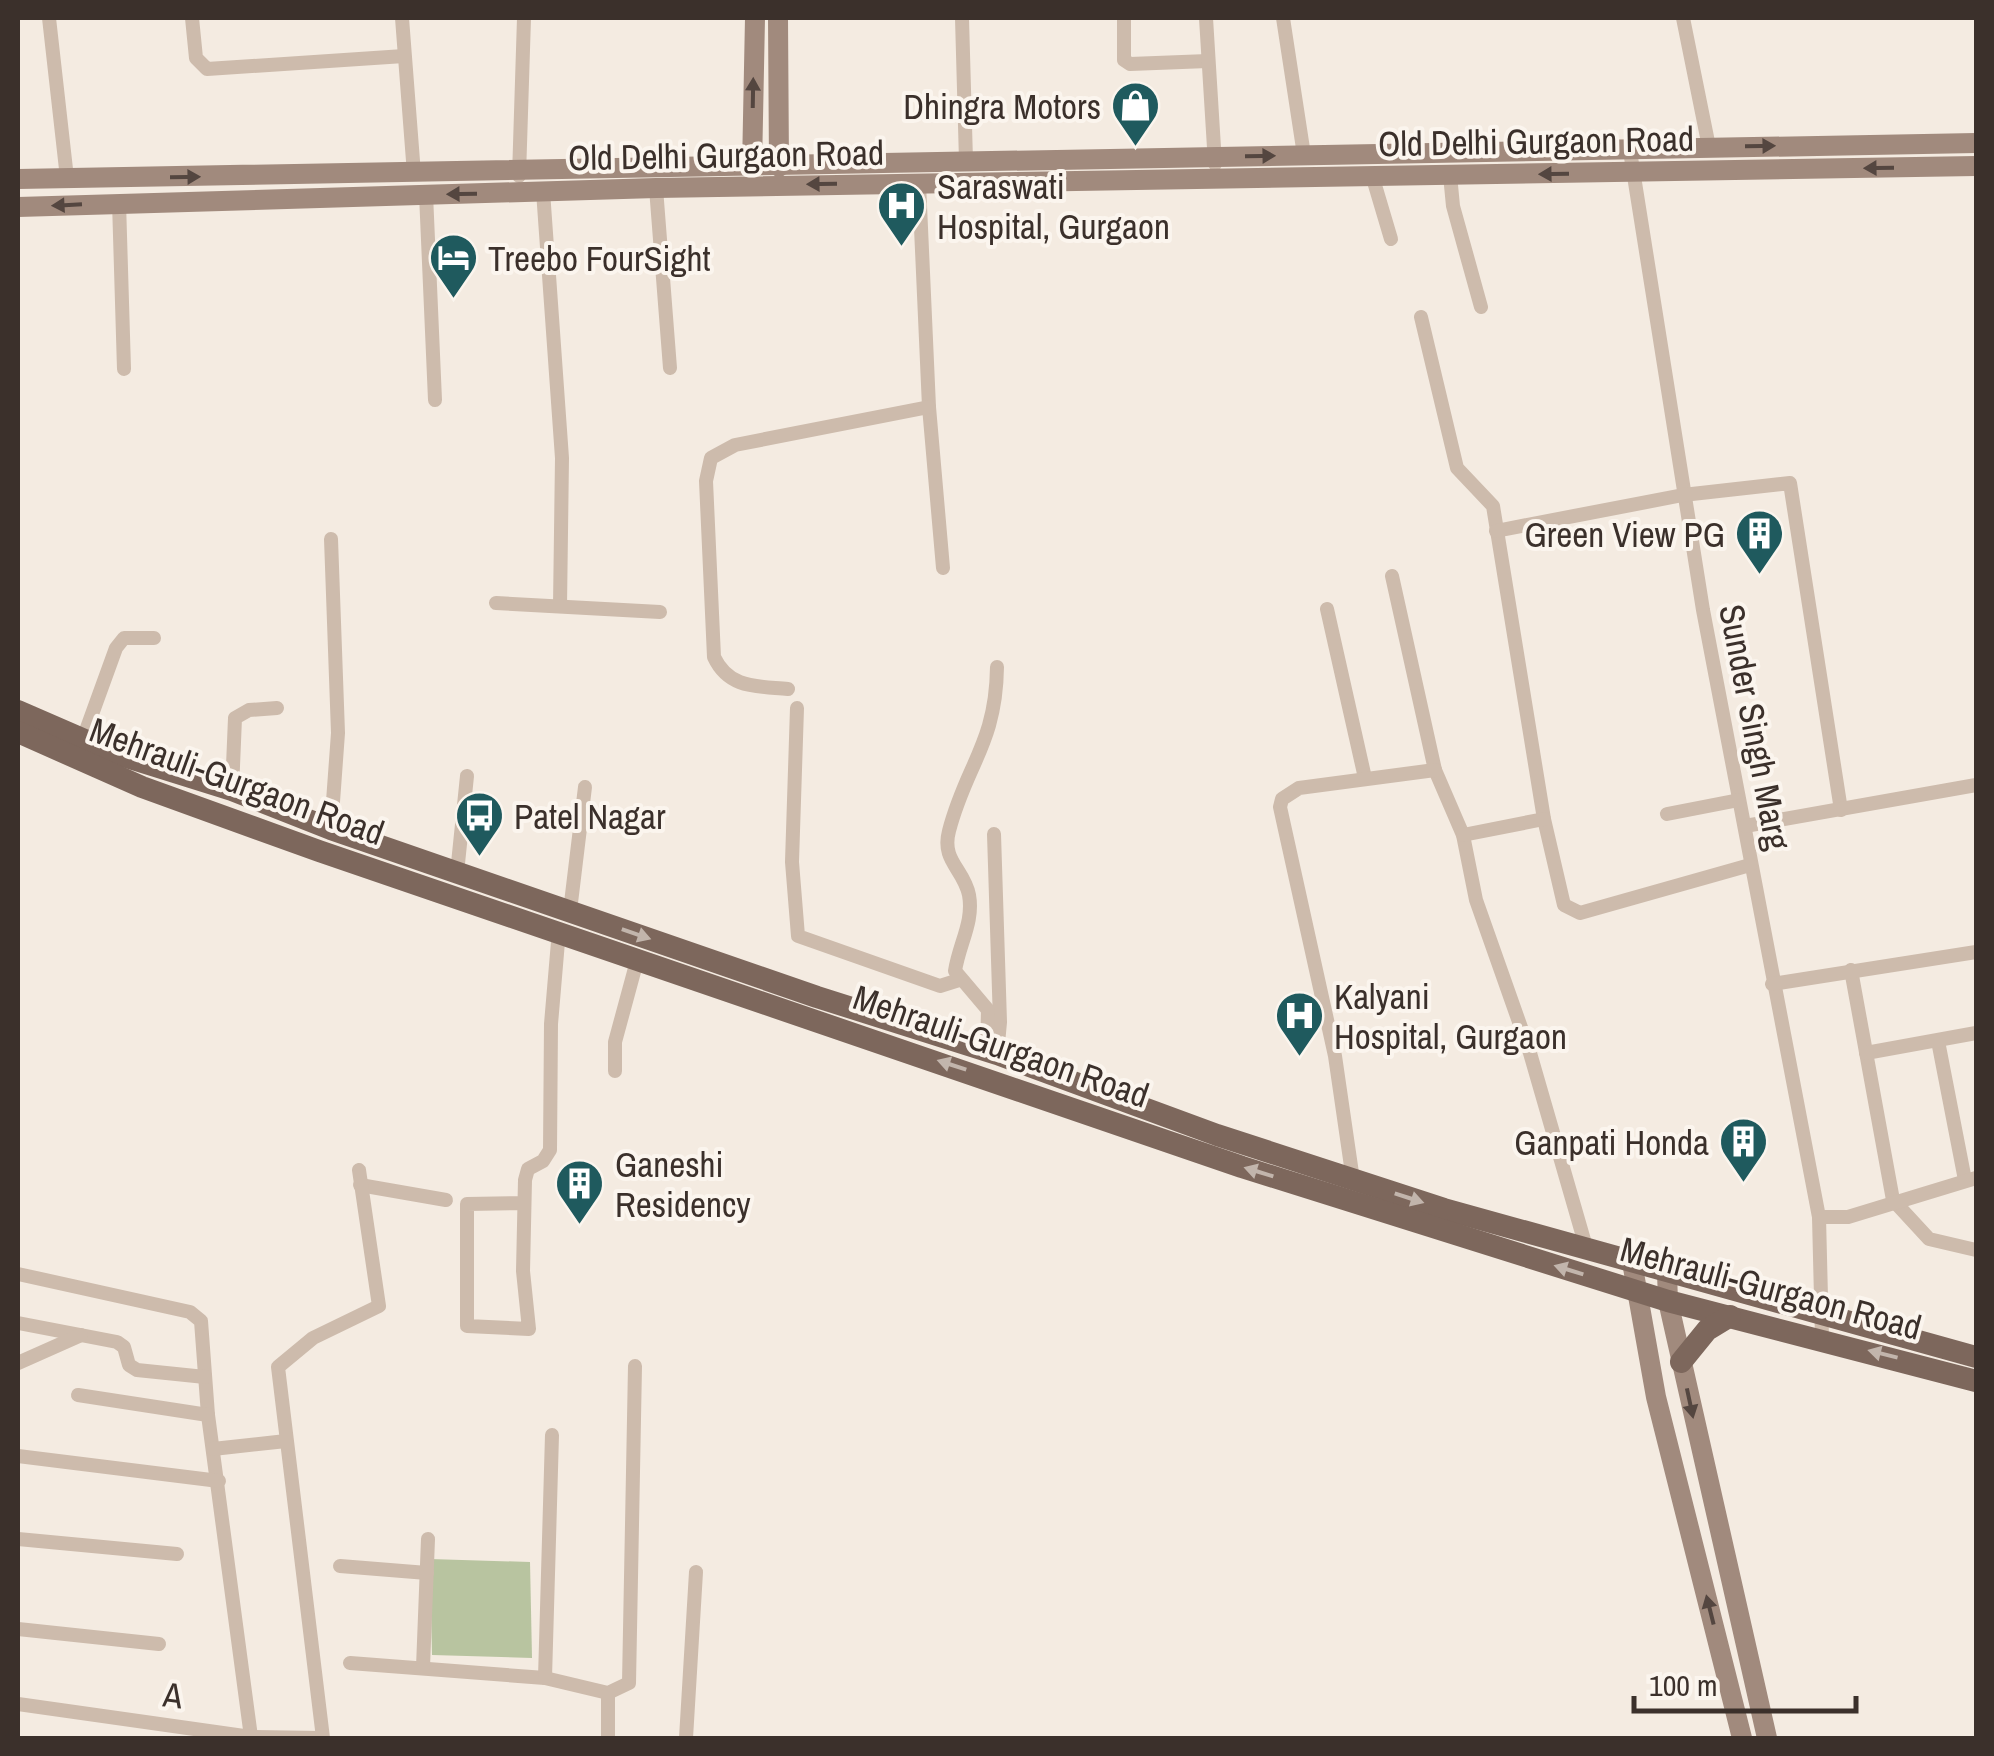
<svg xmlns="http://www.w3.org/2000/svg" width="1994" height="1756" font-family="'Archivo Narrow',sans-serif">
	<rect width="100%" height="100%" fill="#f4ebe1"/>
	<path fill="#b8c4a0" d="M430,1559L530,1562L532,1658L432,1655Z"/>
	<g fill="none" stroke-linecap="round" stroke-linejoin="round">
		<g stroke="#cdbbac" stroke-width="14">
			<path d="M49,18L67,178"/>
			<path d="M192,18L196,58L207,69L404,56"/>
			<path d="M402,18L414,174"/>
			<path d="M962,18L966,161"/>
			<path d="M1124,18V60L1130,64L1208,61"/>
			<path d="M1206,18L1215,164"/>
			<path d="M1283,18L1304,155"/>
			<path d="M1683,18L1709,147"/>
			<path d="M1630,151L1703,610L1819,1217L1822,1338"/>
			<path d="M1372,175L1391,239"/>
			<path d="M1450,175L1453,206L1481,307"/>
			<path d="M519,176L524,18"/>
			<path d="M919,183L929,407L943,568"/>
			<path d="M656,188L670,368"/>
			<path d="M543,191L562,458L560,606"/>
			<path d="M426,194L435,400"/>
			<path d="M119,202L124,369"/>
			<path d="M1421,317L1457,468L1493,506L1544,819L1564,905L1580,913L1750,865"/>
			<path d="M1496,531L1683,495L1790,483L1841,810"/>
			<path d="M331,539L338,733L331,829"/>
			<path d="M1392,576L1435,770L1463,835L1476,900L1530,1053L1586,1247"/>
			<path d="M496,603L660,612"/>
			<path d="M1327,609L1365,778"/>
			<path d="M788,689C757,686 729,689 714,657L706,481L711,458L735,445L929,407"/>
			<path d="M797,708L792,862L798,936L940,986L959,980"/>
			<path d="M83,739L116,648L124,638H154"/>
			<path d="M232,790L235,718L249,710L277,708"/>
			<path d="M1667,814L1739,800"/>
			<path d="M1745,826L1976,785"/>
			<path d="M994,834L1000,1022L997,1054"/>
			<path d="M1463,835L1544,819"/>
			<path d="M457,873L467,776"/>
			<path d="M570,911L585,787"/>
			<path d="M1851,970L1893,1200L1929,1239L1976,1250"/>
			<path d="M1772,984L1976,952"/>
			<path d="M1938,1041L1965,1180"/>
			<path d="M987,1051L988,1010L955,971C959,944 974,922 969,895C964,869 941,861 949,831C966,765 996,744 997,667"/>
			<path d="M1866,1053L1976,1033"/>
			<path d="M615,1071V1042L638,957"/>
			<path d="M1353,1180L1335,1056L1280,807L1282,799L1299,788L1435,770"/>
			<path d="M360,1185L446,1200"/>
			<path d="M524,1203L467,1204V1326L529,1329L523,1271L525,1180L528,1169L543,1161L550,1150L551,1024L559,930"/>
			<path d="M1819,1217H1848L1976,1178"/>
			<path d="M18,1274L190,1312L201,1321L208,1415L251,1737"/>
			<path d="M18,1323L117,1342L124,1347L129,1365L137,1370L205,1377"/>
			<path d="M18,1363L81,1335"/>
			<path d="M78,1395L208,1415"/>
			<path d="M213,1449L286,1441"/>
			<path d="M18,1456L219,1481"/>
			<path d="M18,1539L177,1554"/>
			<path d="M340,1566L427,1573"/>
			<path d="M18,1629L159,1644"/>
			<path d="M350,1663L545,1678L608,1693L629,1683L635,1366"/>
			<path d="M423,1667L428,1539"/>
			<path d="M545,1678L552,1435"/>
			<path d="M18,1704L251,1737L321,1738"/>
			<path d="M323,1738L278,1367L313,1338L379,1306L359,1170"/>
			<path d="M608,1738V1693"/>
			<path d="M686,1738L696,1572"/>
		</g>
		<g stroke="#a18a7d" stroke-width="20">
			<path d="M778,18L779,167"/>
			<path d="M752,168L755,18"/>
			<path d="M18,179L1976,143"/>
			<path d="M18,207L656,188L1976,166"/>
			<path d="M1632,1262L1656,1397L1742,1738"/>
			<path d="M1667,1273L1668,1301L1767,1738"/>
		</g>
		<g stroke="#7d675c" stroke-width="22">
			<path d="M18,711L117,754L232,790L331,829L817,997L997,1054L1217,1135L1444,1209L1976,1357"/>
			<path d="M18,732L142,787L319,851L1242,1167L1668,1301L1976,1381"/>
			<path d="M1681,1362L1707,1330L1730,1316"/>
		</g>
	</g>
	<defs><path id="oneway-solid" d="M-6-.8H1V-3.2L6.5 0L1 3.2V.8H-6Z" transform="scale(2.5)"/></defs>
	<g fill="#544640">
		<use href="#oneway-solid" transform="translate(753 93) rotate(-89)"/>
		<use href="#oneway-solid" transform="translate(1760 146) rotate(-1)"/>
		<use href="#oneway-solid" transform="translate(1260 156) rotate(-1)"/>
		<use href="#oneway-solid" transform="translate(1879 168) rotate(179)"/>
		<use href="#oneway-solid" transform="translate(1554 174) rotate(179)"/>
		<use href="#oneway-solid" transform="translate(185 177) rotate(-1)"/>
		<use href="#oneway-solid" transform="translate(822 184) rotate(179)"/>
		<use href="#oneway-solid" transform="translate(462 194) rotate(179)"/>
		<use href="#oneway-solid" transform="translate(67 205) rotate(177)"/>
		<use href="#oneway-solid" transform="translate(1690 1403) rotate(78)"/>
		<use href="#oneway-solid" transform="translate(1710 1610) rotate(-104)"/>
	</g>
	<g fill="#c2b5ac">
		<use href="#oneway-solid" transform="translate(636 934) rotate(19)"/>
		<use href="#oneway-solid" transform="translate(952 1065) rotate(-162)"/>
		<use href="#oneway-solid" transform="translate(1259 1172) rotate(-163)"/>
		<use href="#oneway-solid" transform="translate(1409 1198) rotate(18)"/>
		<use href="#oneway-solid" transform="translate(1569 1270) rotate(-163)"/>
		<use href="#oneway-solid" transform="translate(1883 1354) rotate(-166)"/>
	</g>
	<defs>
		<symbol id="shop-pin" viewBox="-11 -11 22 30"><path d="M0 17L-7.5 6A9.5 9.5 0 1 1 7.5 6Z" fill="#1f5a5e" stroke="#fbf5ee"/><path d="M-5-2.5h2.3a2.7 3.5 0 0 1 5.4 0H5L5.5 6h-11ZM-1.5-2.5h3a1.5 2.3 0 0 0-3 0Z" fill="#fff"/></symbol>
		<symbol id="hospital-pin" viewBox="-11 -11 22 30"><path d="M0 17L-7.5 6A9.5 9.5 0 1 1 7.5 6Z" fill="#1f5a5e" stroke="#fbf5ee"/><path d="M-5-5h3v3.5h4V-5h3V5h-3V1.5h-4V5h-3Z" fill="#fff"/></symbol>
		<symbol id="hotel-pin" viewBox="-11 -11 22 30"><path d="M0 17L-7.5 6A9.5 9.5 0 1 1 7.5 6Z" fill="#1f5a5e" stroke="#fbf5ee"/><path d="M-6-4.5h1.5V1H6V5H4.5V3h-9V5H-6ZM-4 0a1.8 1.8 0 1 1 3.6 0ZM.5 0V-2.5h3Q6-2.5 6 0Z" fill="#fff"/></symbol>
		<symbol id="building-pin" viewBox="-11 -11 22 30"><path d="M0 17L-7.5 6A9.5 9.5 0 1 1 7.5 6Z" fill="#1f5a5e" stroke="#fbf5ee"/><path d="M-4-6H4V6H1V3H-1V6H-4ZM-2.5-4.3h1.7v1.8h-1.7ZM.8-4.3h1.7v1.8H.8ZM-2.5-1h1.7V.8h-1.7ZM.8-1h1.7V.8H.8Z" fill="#fff"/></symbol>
		<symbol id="bus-pin" viewBox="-11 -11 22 30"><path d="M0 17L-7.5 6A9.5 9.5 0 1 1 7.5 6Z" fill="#1f5a5e" stroke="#fbf5ee"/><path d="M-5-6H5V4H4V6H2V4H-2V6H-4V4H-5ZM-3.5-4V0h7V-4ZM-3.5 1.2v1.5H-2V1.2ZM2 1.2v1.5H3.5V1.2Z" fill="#fff"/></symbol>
	</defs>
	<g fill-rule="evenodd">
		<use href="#shop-pin" x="1108" y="78" width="55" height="75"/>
		<use href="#hospital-pin" x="874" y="178" width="55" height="75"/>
		<use href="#hotel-pin" x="426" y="230" width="55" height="75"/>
		<use href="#building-pin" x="1732" y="506" width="55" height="75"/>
		<use href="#bus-pin" x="452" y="788" width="55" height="75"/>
		<use href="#hospital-pin" x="1272" y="988" width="55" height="75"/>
		<use href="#building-pin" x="1716" y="1114" width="55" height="75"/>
		<use href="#building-pin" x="552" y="1156" width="55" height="75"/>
	</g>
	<g text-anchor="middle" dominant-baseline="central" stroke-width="8" stroke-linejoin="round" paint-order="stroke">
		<g font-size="35" fill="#3b302b" stroke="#fbf5ee" text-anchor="start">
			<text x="1101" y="106" text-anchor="end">Dhingra Motors</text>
			<text x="937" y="186">Saraswati<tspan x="937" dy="40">Hospital, Gurgaon</tspan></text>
			<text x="488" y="258">Treebo FourSight</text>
			<text x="1725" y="534" text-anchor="end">Green View PG</text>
			<text x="514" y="816">Patel Nagar</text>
			<text x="1334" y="996">Kalyani<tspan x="1334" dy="40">Hospital, Gurgaon</tspan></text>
			<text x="1709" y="1142" text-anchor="end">Ganpati Honda</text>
			<text x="615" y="1164">Ganeshi<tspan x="615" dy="40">Residency</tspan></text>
		</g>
		<g font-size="35" fill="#3b302b" stroke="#fbf5ee">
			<text transform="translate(1536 141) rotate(-1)">Old Delhi Gurgaon Road</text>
			<text transform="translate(726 155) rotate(-1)">Old Delhi Gurgaon Road</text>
			<text transform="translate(1755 727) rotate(79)">Sunder Singh Marg</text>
			<text transform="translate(237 781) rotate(20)">Mehrauli-Gurgaon Road</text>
			<text transform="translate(1001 1046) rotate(19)">Mehrauli-Gurgaon Road</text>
			<text transform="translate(1771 1288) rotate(15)">Mehrauli-Gurgaon Road</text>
			<text transform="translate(173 1695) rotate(7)">A</text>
		</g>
	</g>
	<rect width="1994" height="1756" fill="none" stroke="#3b302b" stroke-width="40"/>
	<path d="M1634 1696v15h222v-15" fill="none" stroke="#3b302b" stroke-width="5"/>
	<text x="1649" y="1696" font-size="30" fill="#3b302b" stroke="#fbf5ee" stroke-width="8" paint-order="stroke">100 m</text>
</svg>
